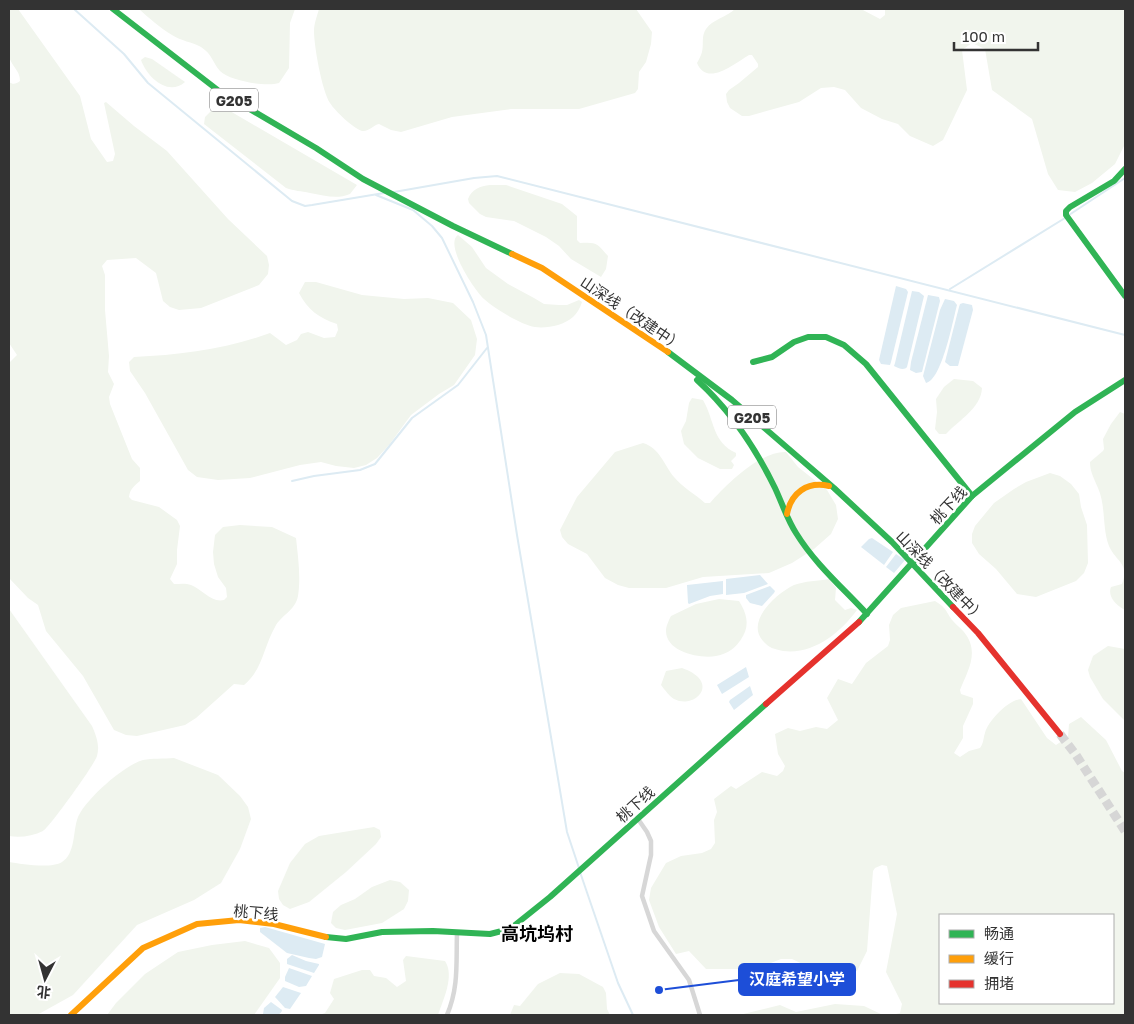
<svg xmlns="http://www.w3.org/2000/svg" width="1134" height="1024" font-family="'Golos Text','Noto Sans SC',sans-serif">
	<rect width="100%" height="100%" fill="#fff"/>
	<g fill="#f1f5ed" fill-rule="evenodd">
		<path d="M9,9H18L80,96L91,139L107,162L113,161L115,154L104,103L106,102L134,126L167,151L228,219L267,256L269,265L268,274L259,285L201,308L179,310L170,307L163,301L156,273L136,258L107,260L102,266L105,275V310L109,356L108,372L114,384L109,397L110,404L132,459L140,468V481C134,486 130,489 129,497L132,500L159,507L177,520L180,526L177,550V564L170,579L174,584C179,584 186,583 191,585C202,589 211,603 224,600L227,597L226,588L218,577L214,564L213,552L215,535L223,527L240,525L272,527L296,538C298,557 301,577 298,596C295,611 281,615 275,627C264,646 262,671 244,685L234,684L196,718L185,725L137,736L126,735L114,730L83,676L46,631L38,605L28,598L9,578V363L17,355L9,343V82C13,85 16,84 20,81C20,70 11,66 9,56C6,45 9,21 9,9Z"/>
		<path d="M139,9H295L290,23L289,68L279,83C266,87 230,81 220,71C212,62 213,55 201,47C192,42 181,41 172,35C160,28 149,18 139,9Z"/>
		<path d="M319,9H636L652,32L651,44L646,62L639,72L638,89L635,93L579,109H511L452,117L401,132L391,130L379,124C373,125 369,132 362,131C353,128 335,111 330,103C322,91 314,46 314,31C314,24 317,16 319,9Z"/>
		<path d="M735,9H861L880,19L885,15V9H1125V144L1115,164L1092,183L1075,192L1058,190L1048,174L1032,119L992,90L985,49L972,43L962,50L967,90L943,140L933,146L910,136L898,124L882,119L861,108L845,90L834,87L821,88L799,102L749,116H742L730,108L727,102L726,94L729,90L739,83L758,67V64L752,55H749C734,64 707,87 697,63C699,59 701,56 702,52C704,44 701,36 706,29C713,19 727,17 735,9Z"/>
		<path d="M145,57L152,59L185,82C168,97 147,77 141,60Z"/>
		<path d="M218,104L357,185L350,194C336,200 324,195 310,193C301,191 294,191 286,188L204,124L205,117Z"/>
		<path d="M490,185H506L562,204L577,216V240L580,243C596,242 597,243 608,256L606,269L601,277L571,259L559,246L546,237L514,221L486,217L480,214L469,203L468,199C472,189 480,186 490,185Z"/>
		<path d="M458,235L472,247L486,268L508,284L534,298L544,304L559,305H567L579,300L582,302C578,315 570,321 558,325C551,327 542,328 535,327C520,324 495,309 484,299C474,290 444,244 458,235Z"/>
		<path d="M305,282H316L362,295L404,299L428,298L453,303L471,320L477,339L475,355L454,385L439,394L411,415L389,445L377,458L366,465L354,468L336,466L321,462L300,465L250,478L218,480L197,477L188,470L145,393L130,371L129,362L134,357C181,355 227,349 270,333L286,345L297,340L301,334L308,332L324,338L335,337L338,330L337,324C319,318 308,310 299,293Z"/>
		<path d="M954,379L973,381L982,388C981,408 959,420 946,434H939L935,429L937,412L936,399L944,387Z"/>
		<path d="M692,398L703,400C715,421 712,442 736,453V456L731,461L734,465L732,469H720L698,458L684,444L681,431L686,421L689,403Z"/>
		<path d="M1120,412L1125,414V610C1117,606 1107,597 1111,587L1122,584C1130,563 1116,562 1109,546C1102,528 1106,506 1098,488C1094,478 1090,472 1090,462L1103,451L1104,449L1103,439L1111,424Z"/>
		<path d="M643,443C660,448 664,465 674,477C682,487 695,494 705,503H710C727,484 760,451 786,452L798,467L827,490L836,505L838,519L831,534L814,549L792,563L769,573L703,577L666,588H629L618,585L605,578L587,554L568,544L562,537L560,530L577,497L615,452Z"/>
		<path d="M1050,473L1060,476L1071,484L1079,494L1081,507L1087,525L1088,563L1084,573L1076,581L1036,597L1017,594L996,569L979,554L972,543V534L975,526L994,503L1014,489L1026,482Z"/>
		<path d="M829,579L836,588L835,600L845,610L851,608L857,610C840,633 813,655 783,651C774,649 769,648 763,641C745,621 777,593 794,585C805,581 818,581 829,579Z"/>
		<path d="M719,599L739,601C746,612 750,624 743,636C737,647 728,654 716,656C700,659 666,652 666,631C666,626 669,620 671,616L696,604Z"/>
		<path d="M935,601C948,609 945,611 953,621C956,625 961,628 964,632C980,652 968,670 960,690L961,694L973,698V704L963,726V738L954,753L960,757L969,751L980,748C984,742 983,739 985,733C988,721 1008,700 1021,699L1047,738L1056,745L1068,737L1069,724L1081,717L1106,740L1122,771L1125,773V1015H892L900,1013L902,1004L886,972L897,914L887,866L882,865L875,868L873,871L867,951L857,971L845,975L813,969L792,959H781L761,967L745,969H706L689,951L676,954L659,927L649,900L651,888L666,863L681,856L702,853L711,849L715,843L714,820L717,812L714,799L731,786L736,789L762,772L777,776L783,771L785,766L778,754L775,734L788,728L800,731L816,727L827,729L838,720L827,698L838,679L852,684L866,663L888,646L890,640L889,625L893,615L901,608ZM940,915H1113V1003H940Z"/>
		<path d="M9,609L92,726C96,735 100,745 97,756C95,764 49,828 43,831C33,836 20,838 9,836Z"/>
		<path d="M1108,646L1125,649V721L1103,699L1090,677L1088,670L1093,656Z"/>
		<path d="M682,668C722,682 695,710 674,699C669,696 665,690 661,685L666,671Z"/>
		<path d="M174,758L218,775L240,796L248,807L251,819L240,849L221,883L194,900L137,925L73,995L37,1015H9V862C21,864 51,869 62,862C75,854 73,833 77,820C82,802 124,765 143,760C152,758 164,759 174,758Z"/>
		<path d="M374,827L380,830L381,837L376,844L346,872L309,902L290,909L283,905L279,899L278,891L290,863L305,844L319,836Z"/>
		<path d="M390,880L400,882L409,890L408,901L404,909L382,923L345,930L336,928L331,923L333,912L341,905L355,899L372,887Z"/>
		<path d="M245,941L269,948L280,963V978L254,1015H107L116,1003L145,974L178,952L212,945Z"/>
		<path d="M406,956L445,961C455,976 443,1000 438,1015H319L325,1013L334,999L330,993L334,979L362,970H370L374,976L386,978L397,987L406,981L403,960Z"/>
		<path d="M560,973L579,974L603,987L606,993L607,1009L610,1015H510L514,1005L520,1006L538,984Z"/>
		<path d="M835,1004L864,1006L883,1015H891H739L780,1005L796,1012Z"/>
	</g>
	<g fill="#ddebf3">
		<path d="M896,286L906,289L908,292L891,362L890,365L881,364L879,360Z"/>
		<path d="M912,291L919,292L924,296L907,367C904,371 898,368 894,366L895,363Z"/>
		<path d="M928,295L939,297L940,301L922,372L916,373L910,370L911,362Z"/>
		<path d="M945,299L954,301L957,305C953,320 942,380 926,383L923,376L940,310Z"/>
		<path d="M963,303L972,305L973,310L958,366H950L945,362L959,307L960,304Z"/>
		<path d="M872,538L893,552L884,565L861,547L869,539Z"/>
		<path d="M896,554L905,560L894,573L886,567Z"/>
		<path d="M760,575L768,584L744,593L726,595V579Z"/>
		<path d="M723,581V594L710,596L689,604L688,603L687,585Z"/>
		<path d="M770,586L775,591L774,593L762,606L750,603L746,598V595Z"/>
		<path d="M746,667L749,677L722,694L717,685Z"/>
		<path d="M750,686L753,695L734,710L729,702L730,700Z"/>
		<path d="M265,927L325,944L322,957L316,959L309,958L287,953L260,932V928Z"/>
		<path d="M292,955L306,961L319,964V965L314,973L287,964V959Z"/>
		<path d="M289,968L312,976L306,986L299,987L285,981V977Z"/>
		<path d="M283,987L301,993L290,1009L285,1008L275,997Z"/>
		<path d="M271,1002L282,1010C281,1017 269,1016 263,1014L264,1008Z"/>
	</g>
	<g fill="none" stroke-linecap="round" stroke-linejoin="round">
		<g stroke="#ddebf3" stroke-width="2">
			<path d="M74,9L124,54L148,83L292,201L305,206L312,205L384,193"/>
			<path d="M394,192L474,178L497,176L1125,335"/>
			<path d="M376,195L413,210L432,226L442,238L473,302L486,335L517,535L567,832L579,868"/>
			<path d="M1069,215L1125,178"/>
			<path d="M950,289L1065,218"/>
			<path d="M292,481L314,476L360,470L375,464L412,418L458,385L487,348"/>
			<path d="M580,872L618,983L633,1015"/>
		</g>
		<path stroke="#d6d6d6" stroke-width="9" stroke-dasharray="9 4.5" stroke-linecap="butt" d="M1060,734L1076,755L1125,831"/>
		<g stroke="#d7d7d7" stroke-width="4.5">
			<path d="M638,819L647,832L651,841V855L642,896L654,931L689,980L700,1015"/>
			<path d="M447,1015C459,987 456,962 457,933"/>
		</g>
		<g stroke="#30b455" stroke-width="6">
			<path d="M113,9L219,91L316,148L363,179L453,226L512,254"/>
			<path d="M1125,169L1114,181L1070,207L1066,211V215L1125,296"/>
			<path d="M668,352L732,400L834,488L892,542L953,607"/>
			<path d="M753,362L772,357L794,342L808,337H826L844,345L866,364L972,496"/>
			<path d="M697,380C731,411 755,447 775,488C782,503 787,519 796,533C815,564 843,588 867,614"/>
			<path d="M859,622L972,496L1075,412L1125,380"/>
			<path d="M326,937L346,939L382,932L433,931L490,934L510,929L550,897L766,704"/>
		</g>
		<g stroke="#ff9f0a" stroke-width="6">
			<path d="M512,254L542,268L668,352"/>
			<path d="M787,514C791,493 807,481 829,486"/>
			<path d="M71,1015L143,948L197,924L239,920L274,924L326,937"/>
		</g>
		<g stroke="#e5322d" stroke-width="6">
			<path d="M953,607L978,633L1060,734"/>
			<path d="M766,704L859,622"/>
		</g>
	</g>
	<g text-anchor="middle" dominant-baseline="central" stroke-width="5" stroke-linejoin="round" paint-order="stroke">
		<g fill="#fff" stroke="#707070" stroke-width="1">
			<rect x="210" y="88.5" width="48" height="23" rx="4"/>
			<rect x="728" y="405.5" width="48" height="23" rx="4"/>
		</g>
		<g font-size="14" font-weight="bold" fill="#333">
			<text x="234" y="100">G205</text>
			<text x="752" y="417">G205</text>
		</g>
		<g font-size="15" fill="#333" stroke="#fff">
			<text transform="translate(632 313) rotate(34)">山深线（改建中）</text>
			<text transform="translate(948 505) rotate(-47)">桃下线</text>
			<text transform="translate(941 576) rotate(46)">山深线（改建中）</text>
			<text transform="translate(635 804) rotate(-42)">桃下线</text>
			<text transform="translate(256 912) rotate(5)">桃下线</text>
		</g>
		<g font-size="18" font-weight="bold" fill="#000" stroke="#fff">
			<text x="537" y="933">高坑坞村</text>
		</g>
	</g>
	<path fill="none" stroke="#1d4ed8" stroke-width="2" d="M659 990L739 980"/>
	<circle fill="#1d4ed8" stroke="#fff" stroke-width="2" cx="659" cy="990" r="5"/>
	<rect fill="#1d4ed8" stroke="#1d4ed8" stroke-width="2" x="739" y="964" width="116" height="31" rx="5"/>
	<g font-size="16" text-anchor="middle" font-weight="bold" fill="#fff">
		<text x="797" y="985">汉庭希望小学</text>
	</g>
	<rect width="1134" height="1024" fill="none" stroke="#333333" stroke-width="20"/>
	<rect x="939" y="914" width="175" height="90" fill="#ffffff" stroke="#adadad"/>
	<rect x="949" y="930" width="25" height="8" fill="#30b455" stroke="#adadad"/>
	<text x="984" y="939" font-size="15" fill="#333333">畅通</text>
	<rect x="949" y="955" width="25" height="8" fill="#ff9f0a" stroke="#adadad"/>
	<text x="984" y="964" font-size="15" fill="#333333">缓行</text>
	<rect x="949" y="980" width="25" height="8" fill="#e5322d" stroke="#adadad"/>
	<text x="984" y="989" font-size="15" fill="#333333">拥堵</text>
	<g transform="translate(45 979) rotate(186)" stroke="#ffffff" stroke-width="4" paint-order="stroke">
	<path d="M0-4L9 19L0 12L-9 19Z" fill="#333333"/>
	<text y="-8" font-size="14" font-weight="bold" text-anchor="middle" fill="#333333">北</text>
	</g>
	<path d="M954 42v8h84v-8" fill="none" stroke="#333333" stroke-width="2.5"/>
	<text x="962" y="42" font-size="15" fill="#333333" stroke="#ffffff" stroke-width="4" paint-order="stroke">100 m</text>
</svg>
